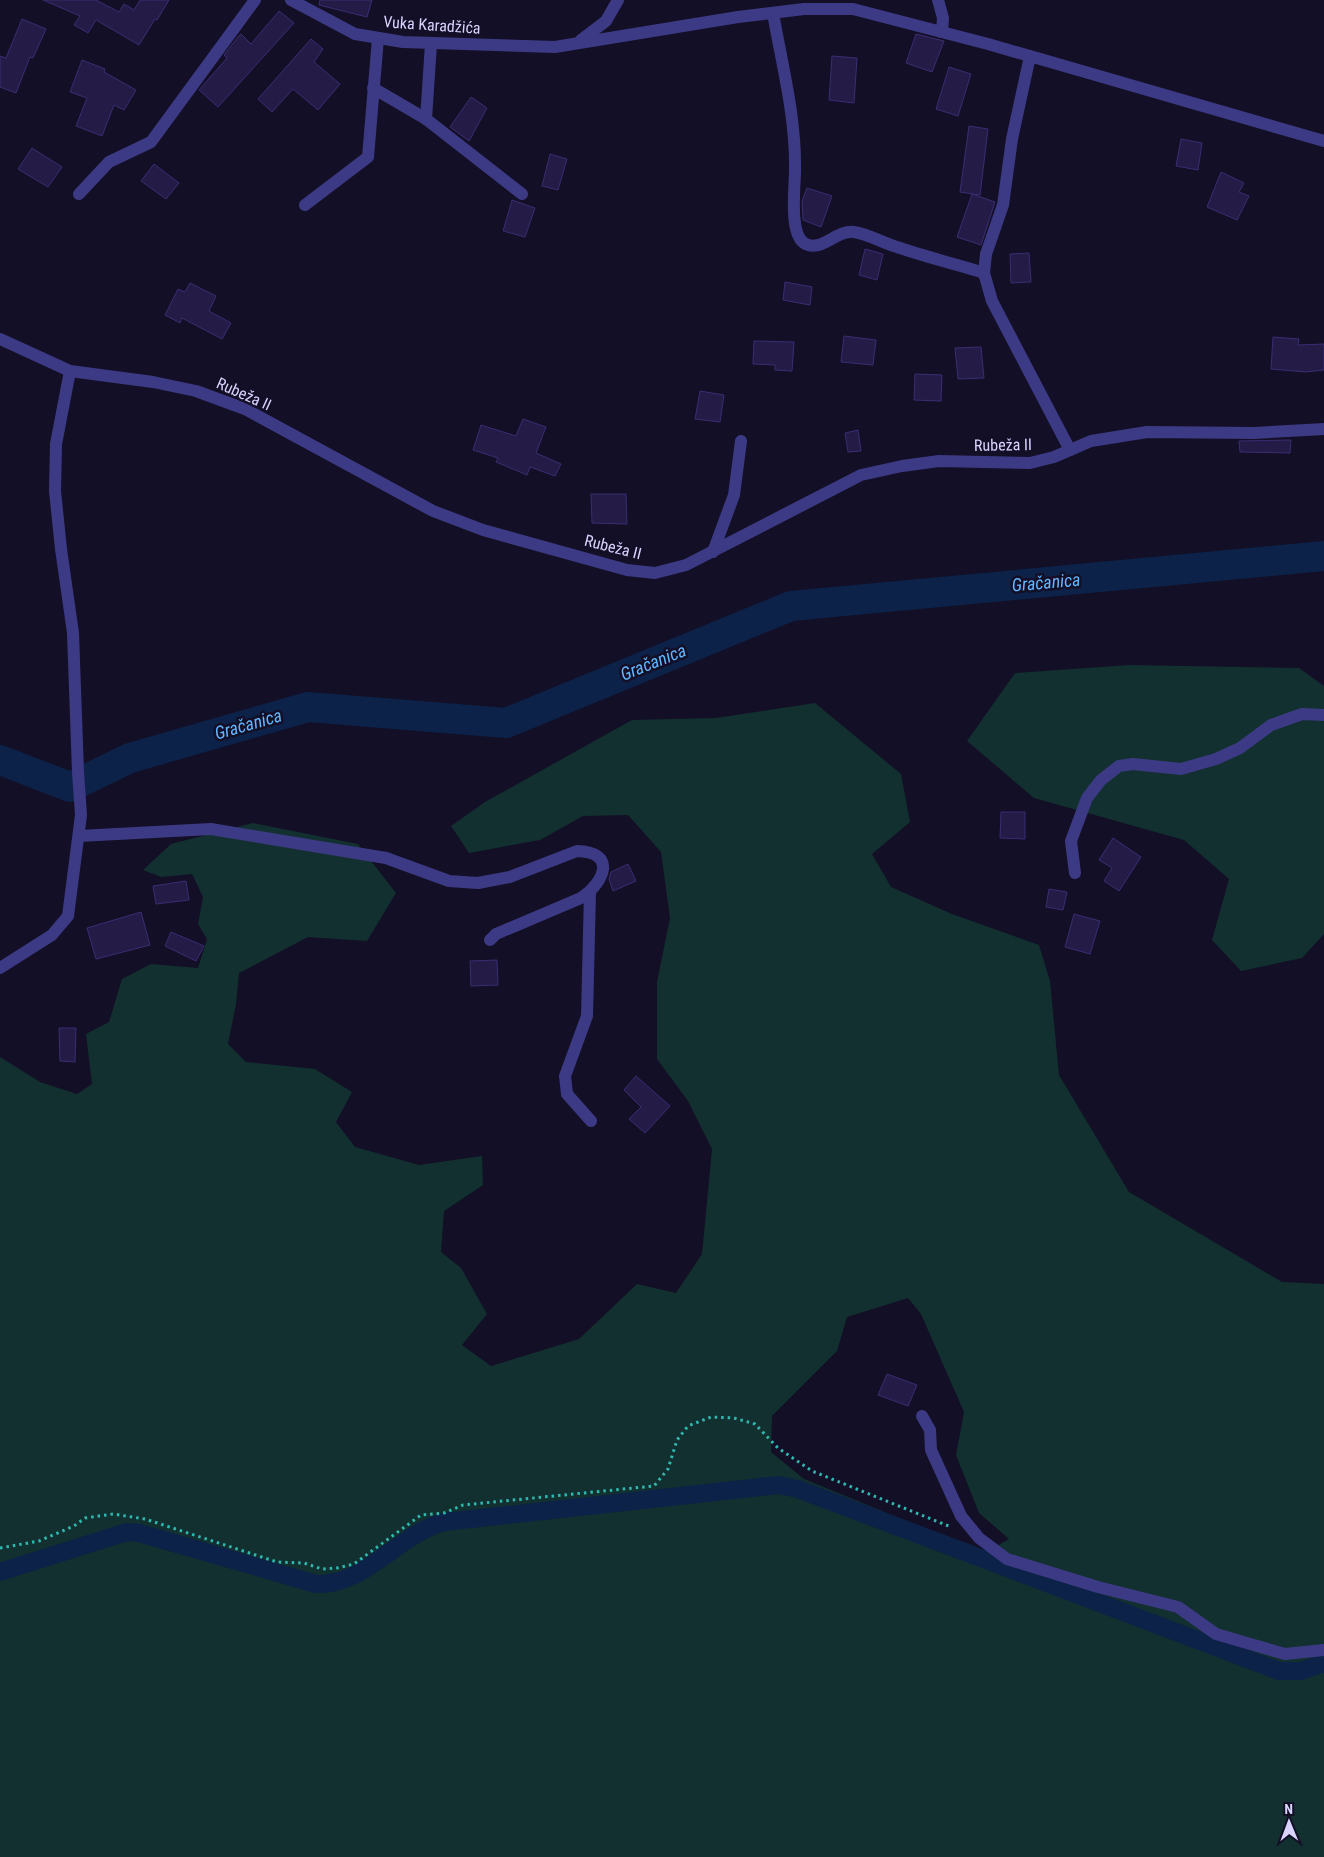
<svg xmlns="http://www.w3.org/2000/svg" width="1324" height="1857" font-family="'Roboto Condensed',sans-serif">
	<rect width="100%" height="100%" fill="#130f26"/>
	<g fill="#12302f" fill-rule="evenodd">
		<path d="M1129,665L1299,668L1324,686V934L1302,958L1241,971L1212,940L1229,879L1184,840L1034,798L967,741L1015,673Z"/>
		<path d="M815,703L901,774L910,822L872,854L891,887L952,914L1039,945L1050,981L1059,1075L1129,1192L1282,1282L1324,1284V1857H0V1057L40,1082L77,1094L92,1084L86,1034L109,1022L122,979L151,964L198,968L207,939L198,924L203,897L192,874L161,877L143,870L171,844L253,823L358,844L396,893L367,941L308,937L239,973L236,1004L228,1044L246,1062L315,1069L352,1092L336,1122L355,1147L419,1165L482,1156L483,1185L444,1211L441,1252L461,1268L487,1314L462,1345L491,1366L579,1339L637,1284L676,1293L702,1254L712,1149L688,1101L657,1059V982L670,918L661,852L628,815L583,816L540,840L469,853L451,826L485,802L632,720L716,718ZM908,1298L921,1314L964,1412L956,1455L979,1513L1009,1539L985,1553L804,1479L771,1452L772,1416L837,1351L847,1317Z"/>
	</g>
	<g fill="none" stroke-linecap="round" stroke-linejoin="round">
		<path stroke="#0c2248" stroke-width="18" d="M0,1572L127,1532L139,1533L316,1584C363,1587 399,1534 444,1522L779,1485L798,1489L1279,1671H1301L1324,1663"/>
		<path stroke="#0c2248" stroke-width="30" d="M0,760L70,787L130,758L308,707L506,723L791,606L1324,556"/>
	</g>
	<g fill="#241b47" stroke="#3b2d73">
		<path d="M43,0H96L119,12L124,4L134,10L140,0H169L157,20L155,19L139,45L96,20L88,33L74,25L80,16Z"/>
		<path d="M320,0H372L367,17L319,5Z"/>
		<path d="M279,11L294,23L218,107L199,90L227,58L224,55L238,37L241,34L251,44Z"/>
		<path d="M22,19L46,29L33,58L30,57L16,93L0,87V56L6,58Z"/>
		<path d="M916,34L944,41L932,72L906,63Z"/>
		<path d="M311,39L323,49L314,62L340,84L318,110L293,89L272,112L258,99Z"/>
		<path d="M832,56L857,58L854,103L829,100Z"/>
		<path d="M82,60L105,69L104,72L136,90L124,110L114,105L102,136L76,126L87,98L70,92Z"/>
		<path d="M949,67L971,74L958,116L936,109Z"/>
		<path d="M471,97L487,108L469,141L450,127Z"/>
		<path d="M969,126L988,129L980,195L960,192Z"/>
		<path d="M1181,139L1202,143L1198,170L1176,166Z"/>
		<path d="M32,148L62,167L48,187L18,169Z"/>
		<path d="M550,154L567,159L558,190L542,186Z"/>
		<path d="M154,164L179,183L166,199L141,181Z"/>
		<path d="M1221,172L1244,183L1239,192L1249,196L1237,220L1207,207Z"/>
		<path d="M807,188L832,196L821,227L803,220L802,201Z"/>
		<path d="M972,194L995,202L981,245L957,237Z"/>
		<path d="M512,200L535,208L525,237L503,231Z"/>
		<path d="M865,249L883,254L877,280L859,275Z"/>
		<path d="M1029,253L1031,282L1011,283L1010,254Z"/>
		<path d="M785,282L812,287L810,305L783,300Z"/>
		<path d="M190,283L216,296L209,311L231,323L222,339L182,318L180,323L165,315L178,289L185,292Z"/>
		<path d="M844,336L876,340L873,365L841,362Z"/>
		<path d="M1273,337L1299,339L1298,345L1324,344V370L1306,372L1271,369Z"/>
		<path d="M754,341L794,342L792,371L775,370V365L753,364Z"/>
		<path d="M981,347L984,378L958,379L955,348Z"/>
		<path d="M915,374L942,375L941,401L914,400Z"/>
		<path d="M700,391L724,395L720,422L695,419Z"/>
		<path d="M523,419L546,427L536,453L561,464L555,476L530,467L527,475L496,462L498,458L473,450L481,425L516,436Z"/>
		<path d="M858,430L861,451L848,452L845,433Z"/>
		<path d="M1291,440L1290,453L1240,452L1239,441Z"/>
		<path d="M591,494H626L627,524L592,523Z"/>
		<path d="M1001,812H1025V839L1000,838Z"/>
		<path d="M1113,838L1141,857L1119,891L1104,881L1112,868L1099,860Z"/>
		<path d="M628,864L636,881L613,891L609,879L611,872Z"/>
		<path d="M186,881L189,900L156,904L153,886Z"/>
		<path d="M1049,889L1067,892L1063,910L1046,907Z"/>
		<path d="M141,912L150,945L96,959L87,928Z"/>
		<path d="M1074,914L1100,921L1090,954L1065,947Z"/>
		<path d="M171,932L204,946L196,961L165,946Z"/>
		<path d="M497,960L498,985L471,986L470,961Z"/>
		<path d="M59,1028H76L75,1062L60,1061Z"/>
		<path d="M636,1076L670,1106L645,1133L629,1119L641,1107L624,1090Z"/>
		<path d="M887,1374L917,1385L908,1406L878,1395Z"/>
	</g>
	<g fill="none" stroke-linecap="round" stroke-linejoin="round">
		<path stroke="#2fb8b0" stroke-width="3" stroke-dasharray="2.5 4" stroke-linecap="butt" d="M0,1548L39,1541L74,1526L85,1518L113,1514L145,1519L277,1562L304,1563L322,1569L337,1568L354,1564L421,1515L444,1513L463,1505L654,1486L668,1469L677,1440L688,1426L711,1417L734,1418L755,1424L778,1448L812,1471L951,1527"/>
		<g stroke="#3d3a85" stroke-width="12">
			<path d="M291,0L355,34L403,42L555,47L738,17L804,9H853L988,44L1324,141"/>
			<path d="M938,0L943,18L942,32"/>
			<path d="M773,13C782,65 796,117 795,170C795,187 789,233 804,243C820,254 837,229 854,232C868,234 883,243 897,247C926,257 955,264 984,273"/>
			<path d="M581,40L606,21L618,0"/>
			<path d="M431,44L426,119L522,194"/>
			<path d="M1030,56L1012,139L1003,205L986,254L984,273L992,301L1070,450"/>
			<path d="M373,88L426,119"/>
			<path d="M79,194L109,162L151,142L255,0"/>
			<path d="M305,205L368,157L378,38"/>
			<path d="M0,339L70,371L153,382L196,391L245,409L433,511L483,530L627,570L655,573L686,565L861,475L902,466L939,461L1030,463L1054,457L1091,441L1147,432L1254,433L1324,429"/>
			<path d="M713,552L734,495L741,441"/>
			<path d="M79,836L211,829L386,858L449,881L478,883L510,877L577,851C617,852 605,882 581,898L496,934L490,940"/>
			<path d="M1075,873L1071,841L1087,798L1101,780L1119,766L1133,764L1181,769L1216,759L1240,748L1271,725L1302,714L1324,715"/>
			<path d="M590,892L587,1016L565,1076L567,1094L591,1121"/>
			<path d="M0,968L52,935L68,916L81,815L78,772L73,633L61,549L55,491L56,444L70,371"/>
			<path d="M922,1416L930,1430L931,1450L961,1516L979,1538L1007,1559L1098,1587L1178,1607L1216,1634L1285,1654L1324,1650"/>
		</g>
	</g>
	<g text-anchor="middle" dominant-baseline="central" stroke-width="5" stroke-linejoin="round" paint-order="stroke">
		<g font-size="16" fill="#d9d4ff" stroke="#130f26">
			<text transform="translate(432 25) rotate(4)">Vuka Karadžića</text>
			<text transform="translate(244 394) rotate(24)">Rubeža II</text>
			<text transform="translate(1003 445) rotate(-1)">Rubeža II</text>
			<text transform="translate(613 547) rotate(14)">Rubeža II</text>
		</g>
		<g font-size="18" font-style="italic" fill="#62b6ff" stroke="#130f26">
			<text transform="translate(1046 582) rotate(-5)">Gračanica</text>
			<text transform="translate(653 662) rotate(-22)">Gračanica</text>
			<text transform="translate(248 724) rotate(-16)">Gračanica</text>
		</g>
	</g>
	<g transform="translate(1289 1822) rotate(359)" stroke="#130f26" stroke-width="4" paint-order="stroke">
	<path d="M0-4L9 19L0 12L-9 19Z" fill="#d9d4ff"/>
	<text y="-8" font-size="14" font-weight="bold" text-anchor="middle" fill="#d9d4ff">N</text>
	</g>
</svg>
